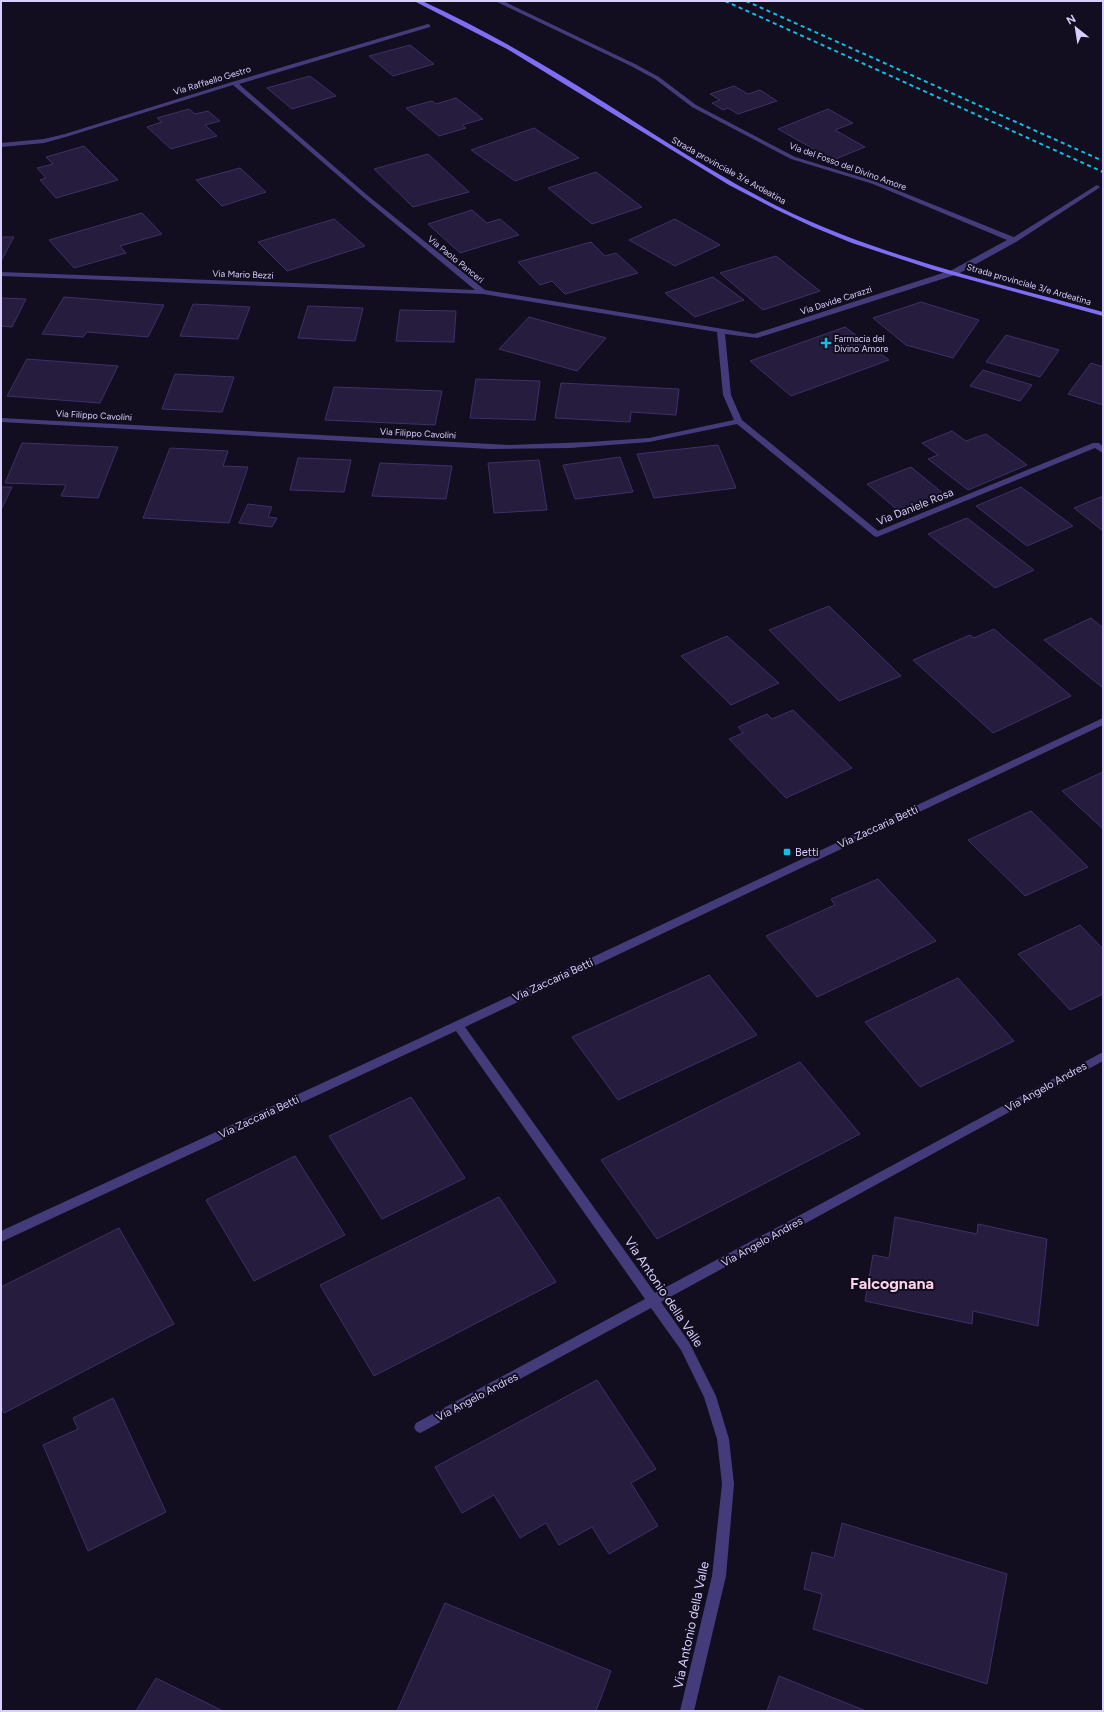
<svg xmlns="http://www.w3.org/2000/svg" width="1104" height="1712" font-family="Figtree,sans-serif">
	<rect width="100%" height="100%" fill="#120e1f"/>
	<g fill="#261c3e" stroke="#402f69">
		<path d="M410,45L434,64L393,76L369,56Z"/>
		<path d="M310,76L336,96L292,109L267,88Z"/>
		<path d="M734,86L748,94L760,90L777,101L738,114L728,108L723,110L712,103L720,100L710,94Z"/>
		<path d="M456,98L483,119L462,125L466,128L439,136L406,108L432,101L436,104Z"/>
		<path d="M189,109L195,114L208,111L220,121L205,125L217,136L171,149L147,127L162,122L157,118Z"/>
		<path d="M828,109L853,123L835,130L865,147L833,160L778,129Z"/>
		<path d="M534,128L579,158L515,181L471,150Z"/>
		<path d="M84,146L118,180L56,198L40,180L46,178L37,168L53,164L46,157Z"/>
		<path d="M428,154L469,192L413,207L374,169Z"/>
		<path d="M240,168L266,192L222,206L196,180Z"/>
		<path d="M596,172L642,207L592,224L548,188Z"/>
		<path d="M472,210L487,223L500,219L519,235L460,253L428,224Z"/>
		<path d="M142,213L162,234L120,246L126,253L74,268L49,240Z"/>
		<path d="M334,219L365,246L287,271L258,242Z"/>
		<path d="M675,219L720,245L675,266L629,240Z"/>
		<path d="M1,237H14L1,261Z"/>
		<path d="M591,242L605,256L616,253L638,273L565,294L552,281L540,285L518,262Z"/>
		<path d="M776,256L820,291L763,310L720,273Z"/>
		<path d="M713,277L744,300L695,317L665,293Z"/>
		<path d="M64,297L164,305L148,337L87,332L83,337L42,334Z"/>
		<path d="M1,298L26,299L12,327L1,326Z"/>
		<path d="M921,302L979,320L953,358L906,345L873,318Z"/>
		<path d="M193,304L250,307L238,339L180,336Z"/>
		<path d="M308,306L363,308L355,341L298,338Z"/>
		<path d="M400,310L456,311L454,342L396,341Z"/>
		<path d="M529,317L606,338L577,371L499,349Z"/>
		<path d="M845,327L889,360L791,396L750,361Z"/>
		<path d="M1006,335L1059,350L1040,377L986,362Z"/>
		<path d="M27,359L118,366L100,403L7,396Z"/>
		<path d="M1091,363L1103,367V405L1068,394Z"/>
		<path d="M983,370L1032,385L1020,401L970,386Z"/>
		<path d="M175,374L234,377L222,412L162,409Z"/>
		<path d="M476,379L540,381L535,420L470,418Z"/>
		<path d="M561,383L679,389L676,415L631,412L630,422L555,418Z"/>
		<path d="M334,387L442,391L435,425L325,420Z"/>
		<path d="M952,431L966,441L986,434L1027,465L968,490L928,459L938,455L922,443Z"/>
		<path d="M22,443L118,447L98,498L61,496L66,485L5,483Z"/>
		<path d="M718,445L736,488L654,498L637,454Z"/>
		<path d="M170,448L228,451L223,466L248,467L229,523L143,518Z"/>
		<path d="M620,457L633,492L575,499L563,465Z"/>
		<path d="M298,458L351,460L344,492L290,490Z"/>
		<path d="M539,460L547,510L494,513L488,463Z"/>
		<path d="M380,463L452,466L446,499L372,496Z"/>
		<path d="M911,467L944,494L900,512L867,484Z"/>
		<path d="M1,487H12L1,510Z"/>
		<path d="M1021,487L1073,526L1027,546L976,506Z"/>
		<path d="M1103,496V531L1074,508Z"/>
		<path d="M248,504L272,507L268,517L277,518L272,527L239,523Z"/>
		<path d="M967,518L1034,570L995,588L928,534Z"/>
		<path d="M829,606L901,676L839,701L769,630Z"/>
		<path d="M1091,618L1103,628V688L1044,640Z"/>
		<path d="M994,629L1071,696L993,733L913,660L970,635L974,638Z"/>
		<path d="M727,636L779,683L731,705L681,656Z"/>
		<path d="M793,710L852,768L786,798L729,739L743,733L738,727L767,714L772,719Z"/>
		<path d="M1103,772V829L1062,791Z"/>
		<path d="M1031,811L1088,867L1025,896L968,840Z"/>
		<path d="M878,879L936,941L817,997L766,936L835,905L831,899Z"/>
		<path d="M1080,925L1103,949V994L1070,1010L1018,954Z"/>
		<path d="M709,975L757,1035L618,1100L572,1037Z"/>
		<path d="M958,978L1014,1041L920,1087L865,1022Z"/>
		<path d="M800,1062L860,1134L657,1239L601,1160Z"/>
		<path d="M411,1097L465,1178L382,1219L329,1136Z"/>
		<path d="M295,1156L345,1235L254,1281L206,1200Z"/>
		<path d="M499,1197L556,1282L374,1376L320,1285Z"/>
		<path d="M895,1217L977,1234L978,1224L1047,1239L1038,1326L973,1311L972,1324L865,1301L873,1255L889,1258Z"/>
		<path d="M119,1228L174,1324L4,1413L1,1406V1287Z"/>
		<path d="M597,1380L656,1469L631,1483L658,1526L609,1554L592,1527L559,1545L546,1523L520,1538L494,1495L462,1513L435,1467Z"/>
		<path d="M113,1398L166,1512L88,1551L43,1445L78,1429L73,1418Z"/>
		<path d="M842,1523L1007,1574L987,1684L813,1629L822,1594L804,1589L812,1552L834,1558Z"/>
		<path d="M445,1603L611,1671L596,1711H397Z"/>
		<path d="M779,1676L866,1711H767Z"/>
		<path d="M156,1678L223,1711H136Z"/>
	</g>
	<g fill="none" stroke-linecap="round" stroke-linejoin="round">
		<path fill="#443c7a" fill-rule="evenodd" d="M1097,185L1100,187L1099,188L1016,242H1010L1009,240Z"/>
		<g fill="#443c7a" fill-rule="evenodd">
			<path d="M495,1H503L635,64L659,77L696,105L795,157L877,182L1016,238V242L958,274L757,338L725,334L731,395L742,420L878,531L1093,443H1099L1103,447V453L1095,448L877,537L874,536L737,424L649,442L570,448L490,449L1,422V418L510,445L589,442L649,438L734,420L723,395L717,332L483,294L1,276V272L475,290L363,197L233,85L69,136L44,143L1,147V143L44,139L65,134L232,82L428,24L430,25V27L239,84L367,195L485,290L754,334L952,270L1007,240L873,184L791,159L692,107L655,79L631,66Z"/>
			<path d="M1103,718V725L465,1027L655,1293L1103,1052V1061L661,1302L689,1342L716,1396L729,1439L734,1484L726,1576L694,1711H680L712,1576L722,1484L717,1439L704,1397L681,1350L651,1308L424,1431L420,1433L416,1431L414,1427L416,1423L645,1299L456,1031L1,1242V1231L418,1039Z"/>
		</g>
		<path fill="#7d6ef4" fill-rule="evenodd" d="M414,1H422C468,22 512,46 555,72C630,117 701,168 779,207C881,257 994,282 1103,312V316L934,270L852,243L813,227L775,209L729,185L507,49Z"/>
		<g stroke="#11bee6" stroke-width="2" stroke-dasharray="4 3.5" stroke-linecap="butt">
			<path d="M725,1L1103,172"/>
			<path d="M746,1L1103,161"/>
		</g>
	</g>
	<g fill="#11bee6" stroke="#120e1f" stroke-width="1.5">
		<path d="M824 337h4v4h4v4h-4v4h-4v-4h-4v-4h4z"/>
		<rect x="783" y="848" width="8" height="8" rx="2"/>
	</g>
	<g text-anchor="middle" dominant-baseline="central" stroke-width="4" stroke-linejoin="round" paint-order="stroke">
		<g font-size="9" fill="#d8cffc" stroke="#120e1f">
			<text transform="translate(212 80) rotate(-17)">Via Raffaello Gestro</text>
			<text transform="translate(848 166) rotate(20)">Via del Fosso del Divino Amore</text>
			<text transform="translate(729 170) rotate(29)">Strada provinciale 3/e Ardeatina</text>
			<text transform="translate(456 259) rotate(39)">Via Paolo Panceri</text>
			<text transform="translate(243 274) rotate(2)">Via Mario Bezzi</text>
			<text transform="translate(1029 284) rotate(16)">Strada provinciale 3/e Ardeatina</text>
			<text transform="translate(836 300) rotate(-18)">Via Davide Carazzi</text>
			<text transform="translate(94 415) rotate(3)">Via Filippo Cavolini</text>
			<text transform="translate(418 433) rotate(3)">Via Filippo Cavolini</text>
		</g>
		<g font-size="9" fill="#d8cffc" stroke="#120e1f" text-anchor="start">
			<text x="834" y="338">Farmacia del<tspan x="834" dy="10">Divino Amore</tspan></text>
		</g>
		<g font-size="11" fill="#d8cffc" stroke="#120e1f">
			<text transform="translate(915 507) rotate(-22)">Via Daniele Rosa</text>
			<text transform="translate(878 827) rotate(-25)">Via Zaccaria Betti</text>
			<text transform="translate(553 980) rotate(-25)">Via Zaccaria Betti</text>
			<text transform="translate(1046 1087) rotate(-29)">Via Angelo Andres</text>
			<text transform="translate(259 1117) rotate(-25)">Via Zaccaria Betti</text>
			<text transform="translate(762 1242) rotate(-29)">Via Angelo Andres</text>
			<text transform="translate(477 1397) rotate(-28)">Via Angelo Andres</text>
		</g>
		<g font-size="11" fill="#d8cffc" stroke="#120e1f" text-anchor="start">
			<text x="795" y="852">Betti</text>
		</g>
		<g font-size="13" fill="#d8cffc" stroke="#120e1f">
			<text transform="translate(664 1292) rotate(56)">Via Antonio della Valle</text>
			<text transform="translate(691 1625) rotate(-78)">Via Antonio della Valle</text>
		</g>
		<g font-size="16" font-weight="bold" fill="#fcd1e9" stroke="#120e1f">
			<text x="892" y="1283">Falcognana</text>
		</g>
	</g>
	<rect width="1104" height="1712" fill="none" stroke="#d8cffc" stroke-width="4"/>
	<g transform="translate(1076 28) rotate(330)" stroke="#120e1f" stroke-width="3" paint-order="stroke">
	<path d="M0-3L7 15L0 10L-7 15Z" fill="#d8cffc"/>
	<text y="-6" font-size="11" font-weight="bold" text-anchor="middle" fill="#d8cffc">N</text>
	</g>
</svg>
